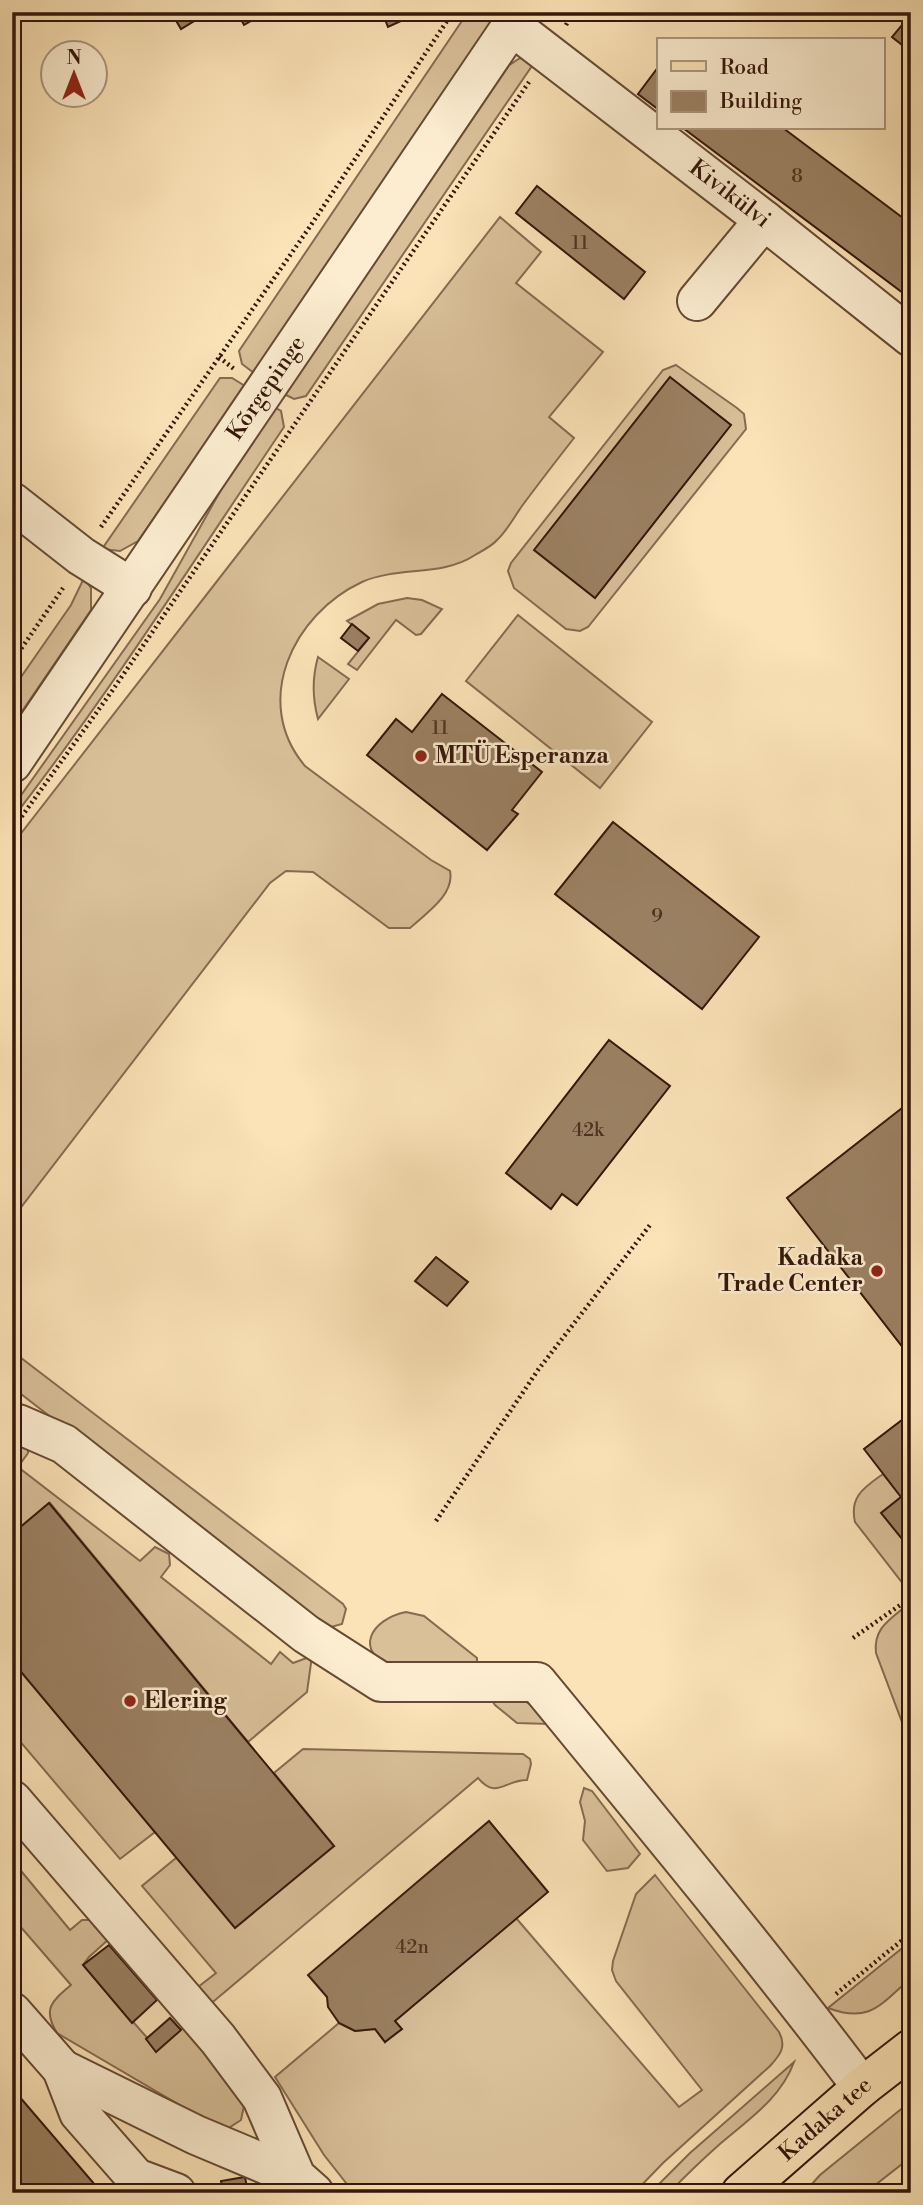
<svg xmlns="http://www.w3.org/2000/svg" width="923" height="2205" font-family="'Libre Bodoni',serif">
	<rect width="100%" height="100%" fill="#fbe3b7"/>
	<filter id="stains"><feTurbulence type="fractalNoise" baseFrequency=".00286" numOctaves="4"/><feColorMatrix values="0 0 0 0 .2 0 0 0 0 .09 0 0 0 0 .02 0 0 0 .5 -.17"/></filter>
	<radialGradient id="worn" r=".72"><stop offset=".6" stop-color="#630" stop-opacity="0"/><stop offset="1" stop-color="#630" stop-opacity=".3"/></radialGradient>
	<g fill="#d9c099" stroke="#866b51" stroke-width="2">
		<path d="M468,12H499L254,373L242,364L239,351Z"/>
		<path d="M520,58L536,60L306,396L294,399L284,394L508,66Z"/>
		<path d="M500,217L541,252L516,283L603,352L549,417L574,438C556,461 539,483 522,506C514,517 507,531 497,540C492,546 482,551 475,555C442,577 398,566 362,582C293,614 251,702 305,766L431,860L450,871C455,895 425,914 410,928H389L313,872L286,871L270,883L12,1219V845Z"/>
		<path d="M676,365L737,408L744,414L746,429L588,627L580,631L566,629L514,588L508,571L511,563L663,370Z"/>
		<path d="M220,378H232L245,386L138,541L120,551L102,549Z"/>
		<path d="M274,407L281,411L284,427C195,559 109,694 12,819V808L160,599L222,488Z"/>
		<path d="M84,578L91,588V610L12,726V690L71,605Z"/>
		<path d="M407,598L422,600L442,609L421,634L416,635L396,620L357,670L348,664L369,638L347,621L378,604Z"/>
		<path d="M518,615L652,722L600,788L466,681Z"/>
		<path d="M318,657L349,679L318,719C312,697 312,678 318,657Z"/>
		<path d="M12,1351L343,1604L346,1609L342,1624L324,1629L12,1387Z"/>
		<path d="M12,1437L28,1448V1453L18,1467L140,1561L155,1547L169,1554L170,1565L161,1577L271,1664L280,1652L293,1663L312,1656L307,1692L248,1742L50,1503L12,1534Z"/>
		<path d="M883,1474L901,1497L882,1513L911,1550V1594L855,1522C849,1496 865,1487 883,1474Z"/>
		<path d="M906,1606L911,1609V1746L876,1653C873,1629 889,1620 906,1606Z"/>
		<path d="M406,1612L424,1616L477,1658V1666C460,1666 406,1671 394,1667C352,1652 371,1619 406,1612Z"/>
		<path d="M12,1661L155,1832L120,1859L12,1732Z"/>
		<path d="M495,1699C529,1699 527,1699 549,1724L517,1723L495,1705L493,1702Z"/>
		<path d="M303,1749L523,1754L530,1759L531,1764L527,1780C504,1780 497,1800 478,1778L207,2007L198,1987L216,1973L142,1886L176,1858L334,1846L274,1773Z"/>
		<path d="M584,1788L592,1791L640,1854L628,1868L607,1871L583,1840L585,1821L580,1802Z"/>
		<path d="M12,1860L70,1930L82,1920H93L109,1939L89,1957L83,1965L157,2049L184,2027L245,2101L241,2120L224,2131L57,2033C42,2009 52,2001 71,1985L12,1917Z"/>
		<path d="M655,1875L779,2032C787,2047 780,2055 770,2066L663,2163L634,2193H354L324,2155L275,2077L339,2023L355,2031L375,2029L385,2042L395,2021L516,1918L679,2107L702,2090L616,1981L612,1970L613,1961L636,1894Z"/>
		<path d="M911,1941V1978C881,2004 870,2024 828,2008Z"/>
		<path d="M794,2062C781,2098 749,2119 721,2143C703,2159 686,2175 669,2193H650L690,2153Z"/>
		<path d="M911,2101V2157L865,2193H809L811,2185L820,2175Z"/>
	</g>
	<g fill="#9b8163" stroke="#341609" stroke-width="2">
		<path d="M171,12H209L181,29Z"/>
		<path d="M237,12H267L244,25Z"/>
		<path d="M382,12H397L401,21L388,27Z"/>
		<path d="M911,14V52L892,37Z"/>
		<path d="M659,66V110L638,94Z"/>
		<path d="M683,128H783L911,224V299Z"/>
		<path d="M537,186L645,272L624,299L516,213Z"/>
		<path d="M670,377L731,425L595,598L534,550Z"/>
		<path d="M352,624L369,638L358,651L341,638Z"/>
		<path d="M442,694L542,772L512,810L518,814L487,850L367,755L396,719L412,732Z"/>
		<path d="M613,822L759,937L702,1009L555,894Z"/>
		<path d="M609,1040L670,1086L577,1205L562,1194L551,1209L506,1173Z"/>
		<path d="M911,1101V1358L787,1198Z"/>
		<path d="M436,1257L468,1282L447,1306L415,1281Z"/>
		<path d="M911,1413V1550L881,1513L901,1497L864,1449Z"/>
		<path d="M49,1503L334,1846L235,1928L12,1661V1534Z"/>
		<path d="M489,1821L548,1892L395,2021L402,2029L385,2042L375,2029L355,2031L339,2023L328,2007L327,1997L308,1975Z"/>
		<path d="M109,1945L157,2000L132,2023L83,1965Z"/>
		<path d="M170,2018L181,2030L156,2052L146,2039Z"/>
		<path d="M12,2088L102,2193H12Z"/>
		<path d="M245,2177L248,2193H223L221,2181Z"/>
	</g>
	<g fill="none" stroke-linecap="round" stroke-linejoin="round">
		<defs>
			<g id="minor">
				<path id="s1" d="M512,26L764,220L911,337"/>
				<path d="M697,301L764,220"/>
				<path d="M12,502L81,556L132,588"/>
				<path id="s2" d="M12,763L521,12"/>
				<path d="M12,1426L18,1424L64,1444L306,1634L381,1682H537C647,1816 758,1949 862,2087"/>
				<path d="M12,1800L218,2039L262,2098L296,2177L314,2193"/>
				<path d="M12,2012L62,2069L79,2113L136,2178L176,2193"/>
				<path d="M62,2069L196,2135L296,2177"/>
			</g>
			<g id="major">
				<path id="s3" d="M741,2193L862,2087L911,2049"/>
			</g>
		</defs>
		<use href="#minor" stroke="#664934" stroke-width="42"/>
		<use href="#major" stroke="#341609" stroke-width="42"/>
		<g stroke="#341609" stroke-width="4.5" stroke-dasharray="2 3.5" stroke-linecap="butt">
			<path d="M566,25L573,12"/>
			<path d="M219,357L234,369"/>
			<path d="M101,527L309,228L453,12"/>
			<path d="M12,662L63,588"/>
			<path d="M12,830L112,691L529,82"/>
			<path d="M436,1521L538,1370L650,1225"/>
			<path d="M853,1638L906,1601L911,1605"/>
			<path d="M836,1994L911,1933"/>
		</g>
		<use href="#minor" stroke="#fcedd0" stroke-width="38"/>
		<use href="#major" stroke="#fbe3b7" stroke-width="38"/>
	</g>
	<g fill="#8f2418" stroke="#fcedd0" stroke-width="2.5">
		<circle cx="421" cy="756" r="7"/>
		<circle cx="877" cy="1271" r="7"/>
		<circle cx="130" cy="1701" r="7"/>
	</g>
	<g text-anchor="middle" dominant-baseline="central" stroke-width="5" stroke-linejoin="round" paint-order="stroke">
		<g font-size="19" fill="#4e3120">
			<text x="797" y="176">8</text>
			<text x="580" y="243">11</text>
			<text x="440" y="728">11</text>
			<text x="657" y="916">9</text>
			<text x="588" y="1130">42k</text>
			<text x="412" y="1947">42n</text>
		</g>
		<g font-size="23" fill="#341609" stroke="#fcedd0">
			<text stroke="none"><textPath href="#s1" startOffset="275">Kivikülvi</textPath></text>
			<text stroke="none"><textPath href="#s2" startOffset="453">Kõrgepinge</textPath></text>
			<text stroke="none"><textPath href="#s3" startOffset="112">Kadaka tee</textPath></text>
		</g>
		<g font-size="23" font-weight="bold" fill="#341609" stroke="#fcedd0" text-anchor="start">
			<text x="435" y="756">MTÜ Esperanza</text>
			<text x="863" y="1258" text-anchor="end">Kadaka<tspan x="863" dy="26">Trade Center</tspan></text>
			<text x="144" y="1701">Elering</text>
		</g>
	</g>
	<rect width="923" height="2205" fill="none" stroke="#fbe3b7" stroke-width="42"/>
	<rect x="14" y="14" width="895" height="2177" fill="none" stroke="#341609" stroke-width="3.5"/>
	<rect x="21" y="21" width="881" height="2163" fill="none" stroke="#341609" stroke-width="2"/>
	<rect x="657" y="38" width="228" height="91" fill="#fcedd0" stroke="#ac9780" stroke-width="2"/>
	<rect x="671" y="61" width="35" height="10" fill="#fbe3b7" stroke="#ac9780" stroke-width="2"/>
	<text x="720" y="74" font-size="21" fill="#341609">Road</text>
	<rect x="671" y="91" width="35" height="21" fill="#9b8163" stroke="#ac9780" stroke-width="2"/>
	<text x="720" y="108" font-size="21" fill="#341609">Building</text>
	<g transform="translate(74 74)"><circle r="33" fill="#fcedd0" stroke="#ac9780" stroke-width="2"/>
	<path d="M0-5L12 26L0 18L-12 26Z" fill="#8f2418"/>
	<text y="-10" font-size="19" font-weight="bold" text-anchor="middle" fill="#341609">N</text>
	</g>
	<rect width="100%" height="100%" filter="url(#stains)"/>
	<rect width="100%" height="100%" fill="url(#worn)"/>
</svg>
